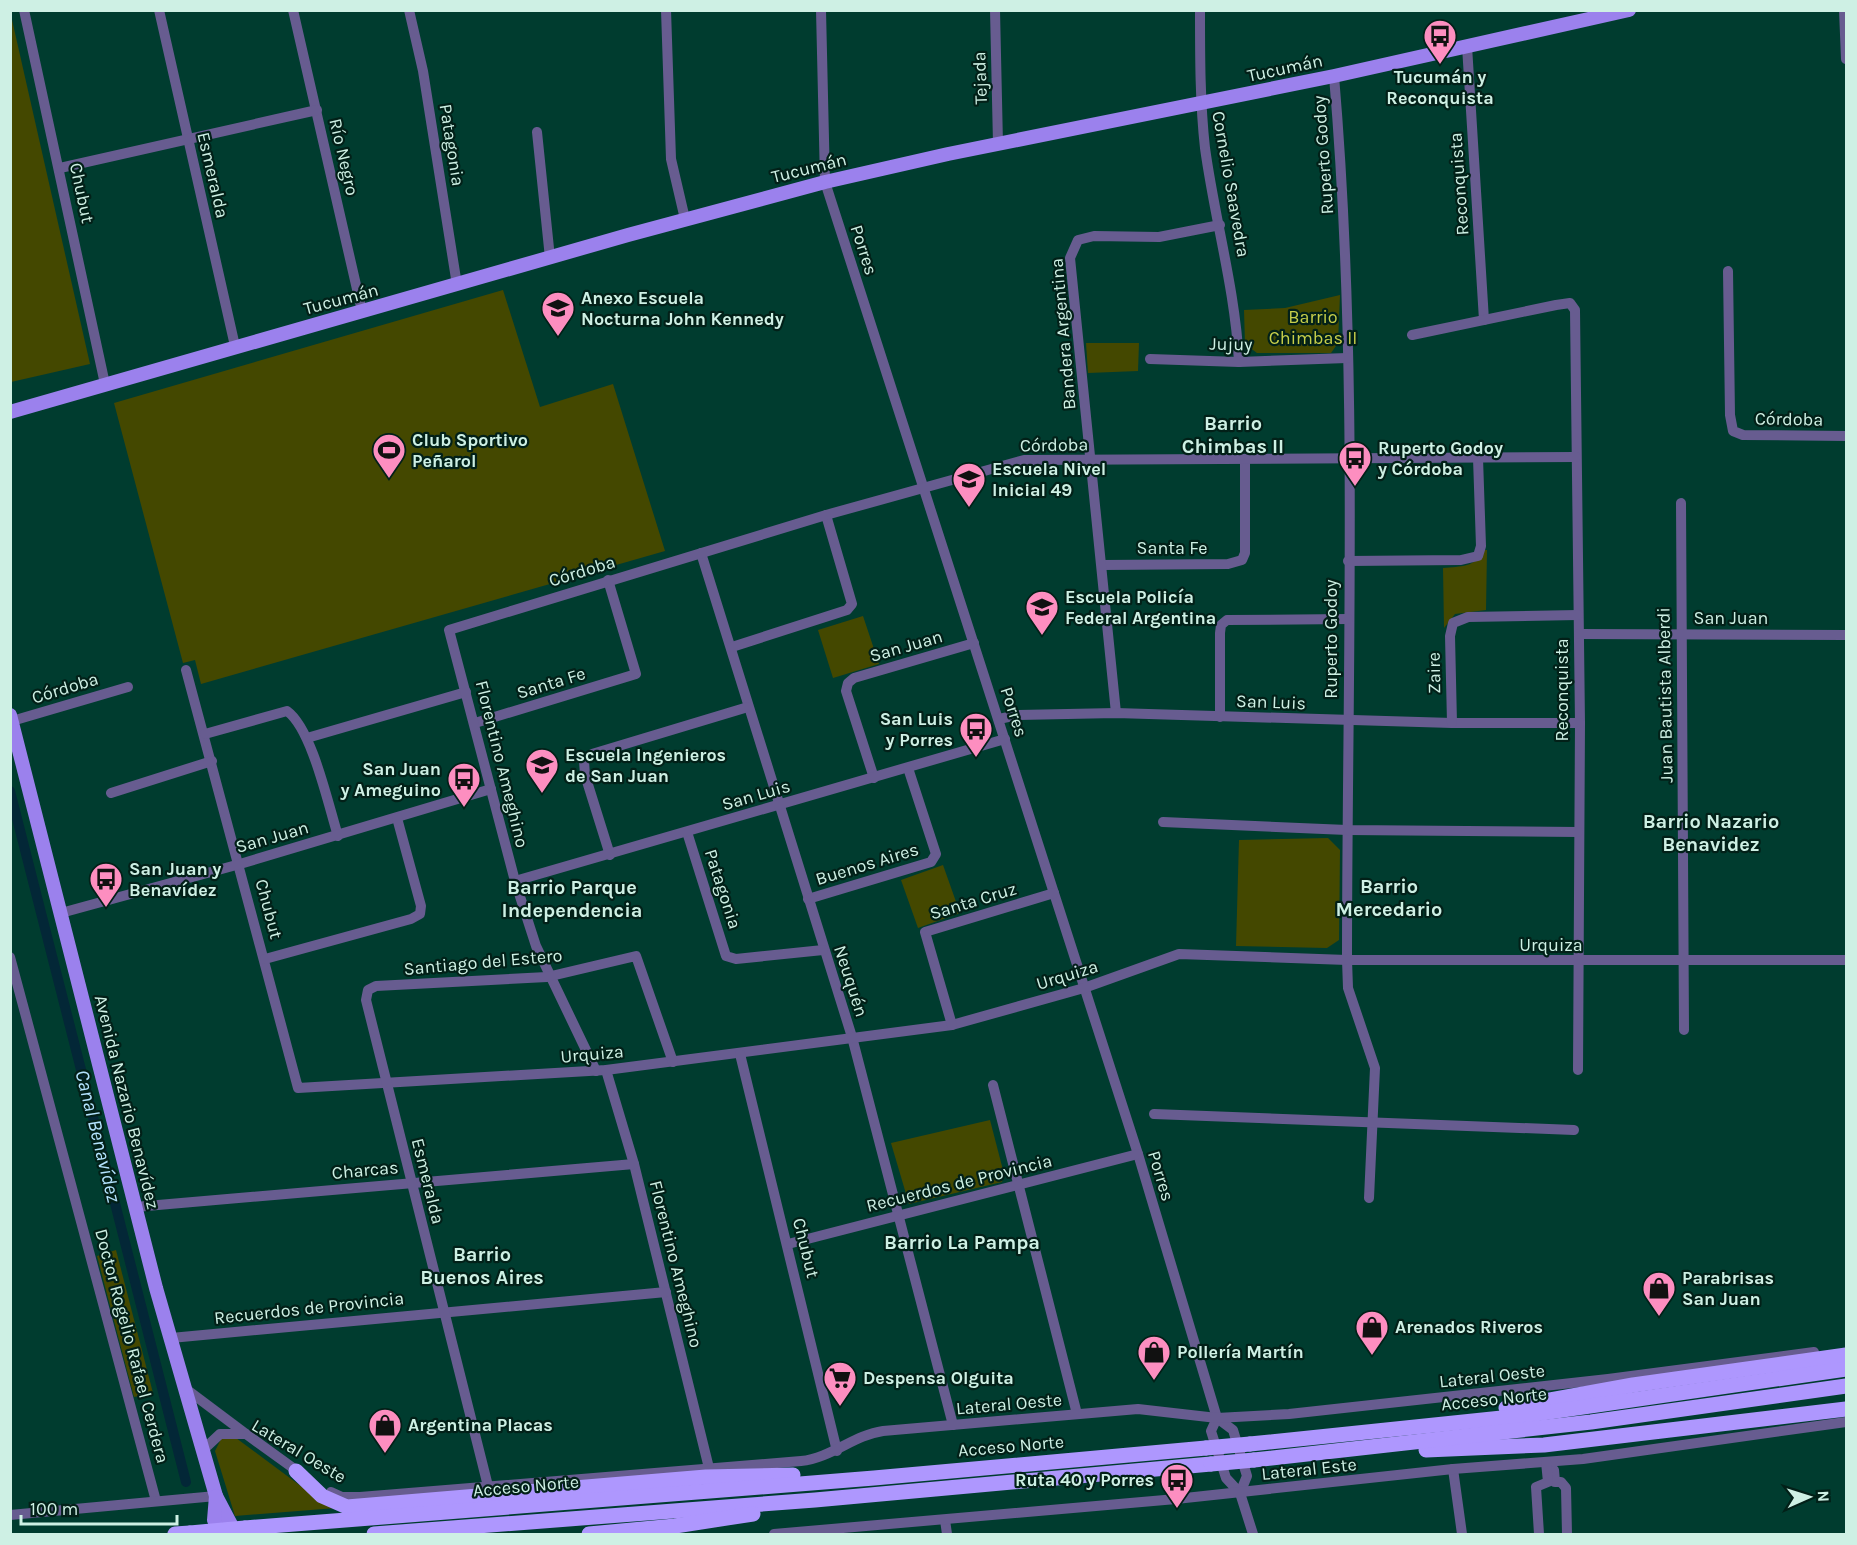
<svg xmlns="http://www.w3.org/2000/svg" width="1857" height="1545" font-family="Karla,sans-serif">
	<rect width="100%" height="100%" fill="#003c2f"/>
	<g fill="#444800">
		<path d="M10,11L90,364L11,382H10Z"/>
		<path d="M503,290L540,407L613,384L665,551L201,684L195,660L183,663L114,403Z"/>
		<path d="M1340,295L1338,343L1331,353H1257L1245,344L1244,310L1285,308Z"/>
		<path d="M1086,343H1139L1138,371L1088,373Z"/>
		<path d="M1484,550H1487L1486,610L1455,614L1444,628L1443,568C1461,566 1475,568 1484,550Z"/>
		<path d="M863,616L879,664L833,678L818,630Z"/>
		<path d="M1328,838L1340,850L1339,940L1327,948L1236,946L1239,840Z"/>
		<path d="M943,865L960,913L918,928L901,880Z"/>
		<path d="M990,1120L1004,1174L1002,1182L909,1204L891,1143Z"/>
		<path d="M116,1250L153,1393L134,1397L97,1256Z"/>
		<path d="M236,1438L302,1487L336,1508L235,1516L215,1451L221,1439Z"/>
	</g>
	<g fill="none" stroke-linecap="round" stroke-linejoin="round">
		<path stroke="#032737" stroke-width="10" d="M10,791L186,1482"/>
		<g stroke="#675c90" stroke-width="10">
			<path d="M24,10L105,384"/>
			<path d="M159,10L235,346"/>
			<path d="M293,10L362,311"/>
			<path d="M409,10L423,71L457,285"/>
			<path d="M666,10L671,159L685,219"/>
			<path d="M821,10L825,182L1138,1154L1217,1418L1233,1430L1247,1476L1240,1493"/>
			<path d="M995,10L998,144"/>
			<path d="M1200,10C1200,57 1200,103 1205,148C1215,221 1235,288 1239,362"/>
			<path d="M1844,10L1846,59"/>
			<path d="M1467,46L1484,320"/>
			<path d="M1334,76C1359,369 1347,665 1347,960L1348,988L1375,1068L1369,1198"/>
			<path d="M537,132L550,258"/>
			<path d="M60,168L317,110"/>
			<path d="M1728,271L1730,415L1733,431L1743,435L1846,436"/>
			<path d="M1412,335L1556,305L1570,303L1575,310L1580,723L1578,1070"/>
			<path d="M1150,359L1239,362L1347,358"/>
			<path d="M1681,503L1684,1030"/>
			<path d="M701,553L852,1037L953,1425"/>
			<path d="M1348,561L1461,560L1478,556L1481,546L1478,458"/>
			<path d="M1102,565L1228,564L1242,560L1245,553V460"/>
			<path d="M1579,634L1846,635"/>
			<path d="M732,647L847,610L852,604L826,515"/>
			<path d="M186,670L298,1088L606,1070L952,1025L1084,988L1179,954L1347,960H1846"/>
			<path d="M1116,713L1070,258L1078,240L1094,236L1159,237L1220,225"/>
			<path d="M1220,717V633L1221,625L1227,620L1348,619"/>
			<path d="M999,719L1018,715L1116,713L1452,723H1580"/>
			<path d="M12,721L128,687"/>
			<path d="M475,723L636,674L608,580"/>
			<path d="M1452,723L1450,636L1453,623L1468,617L1578,615"/>
			<path d="M205,734L287,711C312,729 328,804 338,836"/>
			<path d="M307,738L466,692"/>
			<path d="M874,778L846,691L848,683L854,678L974,643"/>
			<path d="M111,793L212,761"/>
			<path d="M1163,822L1347,830L1578,832"/>
			<path d="M687,832L726,956L736,959L823,950"/>
			<path d="M610,855L585,775L584,761L592,754L748,707"/>
			<path d="M515,881L1005,739"/>
			<path d="M808,899L931,862L936,854L908,768"/>
			<path d="M61,913L240,864L491,789"/>
			<path d="M10,957L156,1501"/>
			<path d="M265,959L411,919L420,914L421,906L397,818"/>
			<path d="M952,1025L925,932L1054,893"/>
			<path d="M740,1054L837,1451"/>
			<path d="M606,1070L634,1164L709,1468"/>
			<path d="M596,1071L536,946L515,881L449,630L826,515L1024,460L1576,457"/>
			<path d="M993,1085L1077,1414"/>
			<path d="M1154,1114L1574,1130"/>
			<path d="M135,1207L634,1164"/>
			<path d="M788,1244L1138,1154"/>
			<path d="M171,1338L666,1292"/>
			<path d="M186,1389L246,1434"/>
			<path d="M1217,1418L1211,1431L1226,1478L1240,1493L1253,1534"/>
			<path d="M203,1450L220,1434H246L300,1473"/>
			<path d="M1453,1469L1462,1534"/>
			<path d="M1554,1470L1555,1482H1561L1566,1488L1567,1534"/>
			<path d="M488,1486L366,1000L368,990L376,986L547,977L636,956L673,1062"/>
			<path d="M331,1492L342,1497H360L801,1461C831,1458 854,1435 883,1431L1138,1409L1217,1418L1289,1414L1608,1379L1814,1352"/>
			<path d="M10,1515L216,1496"/>
			<path d="M945,1520L947,1534"/>
			<path d="M774,1534L1176,1499L1453,1469L1583,1459L1846,1422"/>
			<path d="M1539,1534L1536,1487L1548,1482L1546,1462"/>
		</g>
		<g stroke="#9b81ed" stroke-width="14">
			<path d="M10,412L628,235L825,182L948,154L1334,76L1629,10"/>
			<path d="M10,715L156,1288L216,1496L236,1534"/>
			<path d="M216,1496L214,1520L220,1534"/>
		</g>
		<g stroke="#ae97fe" stroke-width="15">
			<path d="M1506,1408L1633,1385L1846,1355"/>
			<path d="M1250,1444L1521,1416L1846,1369"/>
			<path d="M1426,1450L1544,1445L1846,1409"/>
			<path d="M1254,1460L1591,1422L1846,1386"/>
			<path d="M296,1471L322,1496L347,1507L706,1477L793,1475"/>
			<path d="M245,1528L874,1478L1206,1448"/>
			<path d="M175,1534L190,1533"/>
			<path d="M374,1534L815,1500L1211,1464"/>
			<path d="M589,1534L675,1526L753,1514"/>
		</g>
		<g stroke="#ae97fe" stroke-width="15">
			<path d="M1206,1448L1250,1444"/>
			<path d="M1211,1464L1254,1460"/>
			<path d="M190,1533L245,1528"/>
		</g>
	</g>
	<defs>
		<symbol id="bus-pin" viewBox="-11 -11 22 30"><path d="M0 17L-7.5 6A9.5 9.5 0 1 1 7.5 6Z" fill="#fd8ec0" stroke="#022018"/><path d="M-5-6H5V4H4V6H2V4H-2V6H-4V4H-5ZM-3.5-4V0h7V-4ZM-3.5 1.2v1.5H-2V1.2ZM2 1.2v1.5H3.5V1.2Z" fill="#111"/></symbol>
		<symbol id="school-pin" viewBox="-11 -11 22 30"><path d="M0 17L-7.5 6A9.5 9.5 0 1 1 7.5 6Z" fill="#fd8ec0" stroke="#022018"/><path d="M0-5L7-2L0 1L-7-2ZM-4 1L0 2.5L4 1V4Q0 6-4 4Z" fill="#111"/></symbol>
		<symbol id="stadium-pin" viewBox="-11 -11 22 30"><path d="M0 17L-7.5 6A9.5 9.5 0 1 1 7.5 6Z" fill="#fd8ec0" stroke="#022018"/><path d="M0-5a6.5 5 0 1 0 0 10a6.5 5 0 1 0 0-10ZM-3.5-1.8h7v3.6h-7Z" fill="#111"/></symbol>
		<symbol id="shop-pin" viewBox="-11 -11 22 30"><path d="M0 17L-7.5 6A9.5 9.5 0 1 1 7.5 6Z" fill="#fd8ec0" stroke="#022018"/><path d="M-5-2.5h2.3a2.7 3.5 0 0 1 5.4 0H5L5.5 6h-11ZM-1.5-2.5h3a1.5 2.3 0 0 0-3 0Z" fill="#111"/></symbol>
		<symbol id="supermarket-pin" viewBox="-11 -11 22 30"><path d="M0 17L-7.5 6A9.5 9.5 0 1 1 7.5 6Z" fill="#fd8ec0" stroke="#022018"/><path d="M-6-5.5h2.5l.6 2H6L4.5 2H-2.5L-4.4-4H-6ZM-1.5 3.2a1.3 1.3 0 1 0 .1 0ZM3 3.2a1.3 1.3 0 1 0 .1 0Z" fill="#111"/></symbol>
	</defs>
	<g fill-rule="evenodd">
		<use href="#bus-pin" x="1421" y="17" width="38" height="52"/>
		<use href="#school-pin" x="539" y="289" width="38" height="52"/>
		<use href="#stadium-pin" x="370" y="431" width="38" height="52"/>
		<use href="#bus-pin" x="1336" y="439" width="38" height="52"/>
		<use href="#school-pin" x="950" y="460" width="38" height="52"/>
		<use href="#school-pin" x="1023" y="588" width="38" height="52"/>
		<use href="#bus-pin" x="957" y="710" width="38" height="52"/>
		<use href="#school-pin" x="523" y="746" width="38" height="52"/>
		<use href="#bus-pin" x="445" y="760" width="38" height="52"/>
		<use href="#bus-pin" x="87" y="860" width="38" height="52"/>
		<use href="#shop-pin" x="1640" y="1269" width="38" height="52"/>
		<use href="#shop-pin" x="1353" y="1308" width="38" height="52"/>
		<use href="#shop-pin" x="1135" y="1333" width="38" height="52"/>
		<use href="#supermarket-pin" x="821" y="1359" width="38" height="52"/>
		<use href="#shop-pin" x="366" y="1406" width="38" height="52"/>
		<use href="#bus-pin" x="1158" y="1461" width="38" height="52"/>
	</g>
	<g text-anchor="middle" dominant-baseline="central" stroke-width="4.5" stroke-linejoin="round" paint-order="stroke">
		<g font-size="18" fill="#cef0e4" stroke="#022018">
			<text transform="translate(1285 68) rotate(-12)">Tucumán</text>
			<text transform="translate(980 78) rotate(-92)">Tejada</text>
			<text transform="translate(452 145) rotate(81)">Patagonia</text>
			<text transform="translate(1323 155) rotate(-94)">Ruperto Godoy</text>
			<text transform="translate(344 157) rotate(77)">Río Negro</text>
			<text transform="translate(809 168) rotate(-14)">Tucumán</text>
			<text transform="translate(213 175) rotate(77)">Esmeralda</text>
			<text transform="translate(1231 184) rotate(80)">Cornelio Saavedra</text>
			<text transform="translate(1459 184) rotate(-94)">Reconquista</text>
			<text transform="translate(82 193) rotate(78)">Chubut</text>
			<text transform="translate(864 250) rotate(72)">Porres</text>
			<text transform="translate(341 299) rotate(-15)">Tucumán</text>
			<text transform="translate(1063 334) rotate(-95)">Bandera Argentina</text>
			<text transform="translate(1231 344) rotate(1)">Jujuy</text>
			<text transform="translate(1789 419) rotate(1)">Córdoba</text>
			<text transform="translate(1054 445) rotate(-1)">Córdoba</text>
			<text x="1172" y="548">Santa Fe</text>
			<text transform="translate(582 571) rotate(-17)">Córdoba</text>
			<text x="1731" y="618">San Juan</text>
			<text transform="translate(1331 639) rotate(-90)">Ruperto Godoy</text>
			<text transform="translate(906 646) rotate(-16)">San Juan</text>
			<text transform="translate(1434 673) rotate(-91)">Zaire</text>
			<text transform="translate(551 683) rotate(-17)">Santa Fe</text>
			<text transform="translate(65 688) rotate(-17)">Córdoba</text>
			<text transform="translate(1562 690) rotate(-90)">Reconquista</text>
			<text transform="translate(1665 695) rotate(-91)">Juan Bautista Alberdi</text>
			<text transform="translate(1271 702) rotate(2)">San Luis</text>
			<text transform="translate(1014 712) rotate(72)">Porres</text>
			<text transform="translate(502 764) rotate(76)">Florentino Ameghino</text>
			<text transform="translate(756 795) rotate(-16)">San Luis</text>
			<text transform="translate(272 837) rotate(-16)">San Juan</text>
			<text transform="translate(867 864) rotate(-17)">Buenos Aires</text>
			<text transform="translate(723 889) rotate(72)">Patagonia</text>
			<text transform="translate(973 901) rotate(-17)">Santa Cruz</text>
			<text transform="translate(269 909) rotate(75)">Chubut</text>
			<text x="1551" y="945">Urquiza</text>
			<text transform="translate(483 962) rotate(-5)">Santiago del Estero</text>
			<text transform="translate(1067 975) rotate(-17)">Urquiza</text>
			<text transform="translate(851 981) rotate(72)">Neuquén</text>
			<text transform="translate(592 1054) rotate(-5)">Urquiza</text>
			<text transform="translate(127 1102) rotate(76)">Avenida Nazario Benavídez</text>
			<text transform="translate(365 1170) rotate(-5)">Charcas</text>
			<text transform="translate(1161 1176) rotate(73)">Porres</text>
			<text transform="translate(428 1181) rotate(76)">Esmeralda</text>
			<text transform="translate(959 1183) rotate(-14)">Recuerdos de Provincia</text>
			<text transform="translate(806 1248) rotate(76)">Chubut</text>
			<text transform="translate(676 1264) rotate(76)">Florentino Ameghino</text>
			<text transform="translate(309 1308) rotate(-6)">Recuerdos de Provincia</text>
			<text transform="translate(132 1346) rotate(75)">Doctor Rogelio Rafael Cerdera</text>
			<text transform="translate(1492 1376) rotate(-6)">Lateral Oeste</text>
			<text transform="translate(1494 1399) rotate(-6)">Acceso Norte</text>
			<text transform="translate(1009 1404) rotate(-5)">Lateral Oeste</text>
			<text transform="translate(1011 1446) rotate(-5)">Acceso Norte</text>
			<text transform="translate(299 1451) rotate(31)">Lateral Oeste</text>
			<text transform="translate(1309 1469) rotate(-6)">Lateral Este</text>
			<text transform="translate(526 1486) rotate(-5)">Acceso Norte</text>
		</g>
		<g font-size="18" font-weight="bold" fill="#cef0e4" stroke="#022018" text-anchor="start">
			<text x="1440" y="77" text-anchor="middle">Tucumán y<tspan x="1440" dy="21">Reconquista</tspan></text>
			<text x="581" y="298">Anexo Escuela<tspan x="581" dy="21">Nocturna John Kennedy</tspan></text>
			<text x="412" y="440">Club Sportivo<tspan x="412" dy="21">Peñarol</tspan></text>
			<text x="1378" y="448">Ruperto Godoy<tspan x="1378" dy="21">y Córdoba</tspan></text>
			<text x="992" y="469">Escuela Nivel<tspan x="992" dy="21">Inicial 49</tspan></text>
			<text x="1065" y="597">Escuela Policía<tspan x="1065" dy="21">Federal Argentina</tspan></text>
			<text x="953" y="719" text-anchor="end">San Luis<tspan x="953" dy="21">y Porres</tspan></text>
			<text x="565" y="755">Escuela Ingenieros<tspan x="565" dy="21">de San Juan</tspan></text>
			<text x="441" y="769" text-anchor="end">San Juan<tspan x="441" dy="21">y Ameguino</tspan></text>
			<text x="129" y="869">San Juan y<tspan x="129" dy="21">Benavídez</tspan></text>
			<text x="1682" y="1278">Parabrisas<tspan x="1682" dy="21">San Juan</tspan></text>
			<text x="1395" y="1327">Arenados Riveros</text>
			<text x="1177" y="1352">Pollería Martín</text>
			<text x="863" y="1378">Despensa Olguita</text>
			<text x="408" y="1425">Argentina Placas</text>
			<text x="1154" y="1480" text-anchor="end">Ruta 40 y Porres</text>
		</g>
		<g font-size="18" fill="#c7cf4a" stroke="#022018">
			<text x="1313" y="317">Barrio<tspan x="1313" dy="21">Chimbas II</tspan></text>
		</g>
		<g font-size="20" font-weight="bold" fill="#cef0e4" stroke="#022018">
			<text x="1233" y="423">Barrio<tspan x="1233" dy="23">Chimbas II</tspan></text>
			<text x="1711" y="821">Barrio Nazario<tspan x="1711" dy="23">Benavidez</tspan></text>
			<text x="1389" y="886">Barrio<tspan x="1389" dy="23">Mercedario</tspan></text>
			<text x="572" y="887">Barrio Parque<tspan x="572" dy="23">Independencia</tspan></text>
			<text x="962" y="1242">Barrio La Pampa</text>
			<text x="482" y="1254">Barrio<tspan x="482" dy="23">Buenos Aires</tspan></text>
		</g>
		<g font-size="20" font-style="italic" fill="#b3e3fe" stroke="#022018">
			<text transform="translate(98 1136) rotate(76)">Canal Benavídez</text>
		</g>
	</g>
	<rect width="1857" height="1545" fill="none" stroke="#cef0e4" stroke-width="24"/>
	<g transform="translate(1809 1497) rotate(87)" stroke="#022018" stroke-width="4.5" paint-order="stroke">
	<path d="M0-4.5L10 22L0 15L-10 22Z" fill="#cef0e4"/>
	<text y="-9" font-size="16" font-weight="bold" text-anchor="middle" fill="#cef0e4">N</text>
	</g>
	<path d="M21 1515v9h156v-9" fill="none" stroke="#cef0e4" stroke-width="3"/>
	<text x="30" y="1515" font-size="18" fill="#cef0e4" stroke="#022018" stroke-width="4.5" paint-order="stroke">100 m</text>
</svg>
